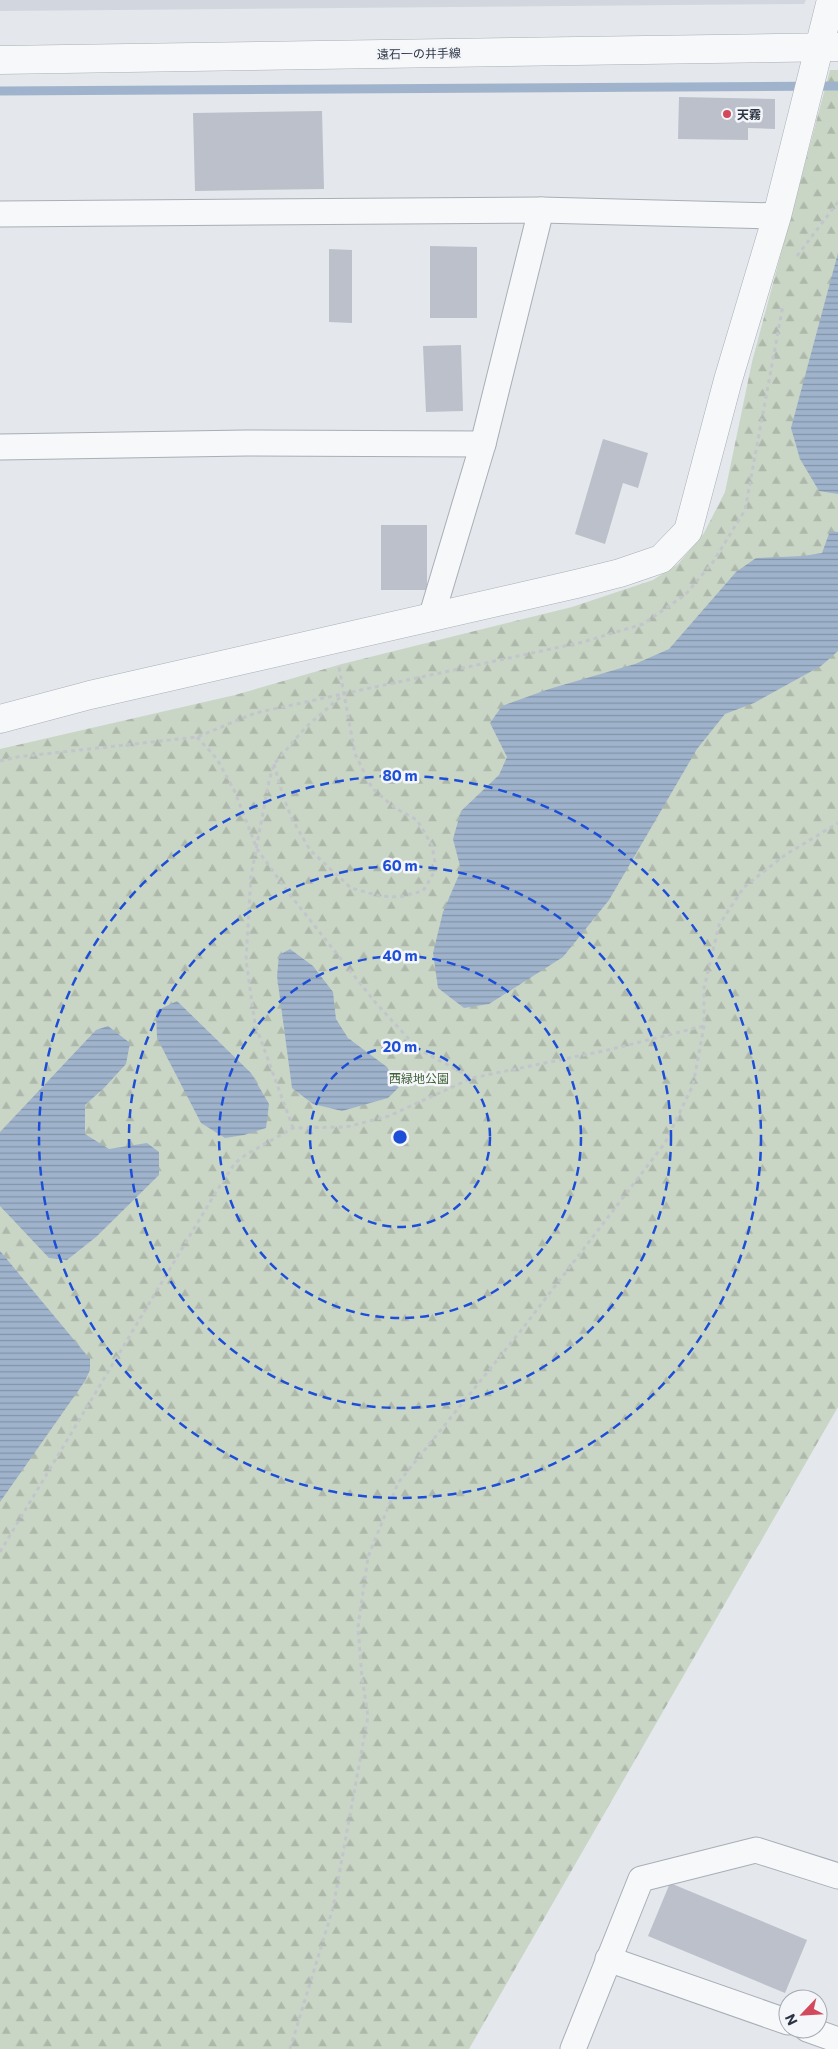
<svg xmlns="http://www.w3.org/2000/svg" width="838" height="2049" font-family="Commissioner,'Noto Sans JP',sans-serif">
	<defs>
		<pattern id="forest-firs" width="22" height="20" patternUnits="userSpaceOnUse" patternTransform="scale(1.25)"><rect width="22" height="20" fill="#c9d6c5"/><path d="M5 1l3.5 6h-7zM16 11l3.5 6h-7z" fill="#adb8ab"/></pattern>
		<pattern id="water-rules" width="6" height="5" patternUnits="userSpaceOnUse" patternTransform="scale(1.25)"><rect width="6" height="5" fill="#9fb4cc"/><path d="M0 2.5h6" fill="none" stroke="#8293a7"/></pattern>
	</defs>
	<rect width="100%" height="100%" fill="#e4e7ec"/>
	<path fill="#d2d6de" d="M0,0H806L804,4L0,11Z"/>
	<path fill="url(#forest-firs)" d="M830,70H838V1407L469,2049H0V749L235,695L342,664L572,607L653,580L678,564L704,533L725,492L752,362Z"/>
	<g fill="url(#water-rules)">
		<path d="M838,253V494L819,491L800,459L791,428Z"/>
		<path d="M830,531L838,532V651L821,666L754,703L725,714L697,749L609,900L563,957L489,1004L464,1008L438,988L433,953L443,912L461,870L453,839L461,811L499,775L507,757L490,723L502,706L549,689L635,664L669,649L736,572L756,558L803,556L822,553Z"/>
		<path d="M290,949L313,966L333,992L336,1019L348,1038L387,1067L399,1087L388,1098L342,1111L313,1104L292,1088L277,976L279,955Z"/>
		<path d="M177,1001L251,1073L269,1104L266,1128L244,1135L225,1138L201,1123L157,1038L156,1011Z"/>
		<path d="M108,1026L130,1043L126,1064L104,1088L85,1105V1134L109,1149L147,1143L159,1152V1175L96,1237L67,1260L49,1258L0,1206V1132L96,1030Z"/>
		<path d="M0,1251L90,1359V1370L85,1381L0,1502Z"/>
	</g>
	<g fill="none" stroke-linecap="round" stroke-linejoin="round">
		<path stroke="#9fb4cc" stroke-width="9" d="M0,91L838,86"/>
	</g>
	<g fill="#bbc0ca">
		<path d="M679,97L775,99V129L748,128V140L678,139Z"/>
		<path d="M322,111L324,189L195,191L193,113Z"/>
		<path d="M430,246L477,247V318H430Z"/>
		<path d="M329,249L352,250V323L329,322Z"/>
		<path d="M461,345L463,411L426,412L423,346Z"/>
		<path d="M603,439L648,453L638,488L623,483L605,544L575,534Z"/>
		<rect x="381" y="525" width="46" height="65"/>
		<path d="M670,1883L807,1940L785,1993L648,1936Z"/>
	</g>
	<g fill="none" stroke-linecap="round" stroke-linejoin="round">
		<defs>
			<g id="minor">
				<path d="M0,214L541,210L777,216"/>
				<path d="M0,447L246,443L483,444"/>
				<path d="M431,618L483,444L541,210"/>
				<path d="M608,1959L788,2022"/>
				<path d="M807,2029L838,2040"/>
				<path d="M573,2049L641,1879L756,1850L838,1876"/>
			</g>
			<g id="tertiary">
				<path d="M0,60L838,47"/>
				<path d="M0,719L90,695L576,584L620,573L661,559L688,531L728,380L777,216L831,0"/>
			</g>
		</defs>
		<use href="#minor" stroke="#a9aeb7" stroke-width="27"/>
		<use href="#tertiary" stroke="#a9aeb7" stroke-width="29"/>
		<g stroke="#c2c5cb" stroke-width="3" stroke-dasharray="4 4" stroke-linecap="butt">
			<path d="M797,256L838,202"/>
			<path d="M197,737L217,759L235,792L257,849L291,896L375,1002L418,1049L472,1078"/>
			<path d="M0,761L17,757L197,737L255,713L583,642L643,624L685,595L713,562L745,510L783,305"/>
			<path d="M274,764L283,796L292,819L310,850L351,888L380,896L399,897L423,891L436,869L432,845L417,820L395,808L372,788L355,754L339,667"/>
			<path d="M293,1128L255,1024L246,960L251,876L269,781L274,764L306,727L344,694"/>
			<path d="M0,1552L216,1192L235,1163L247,1154L293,1128L346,1127L389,1116L472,1078L608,1050L704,1026"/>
			<path d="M290,2049L333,1908L368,1716L362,1678L358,1627L368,1557L398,1483L519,1333L665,1143L693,1085L704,1026V988L719,925L744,887L785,855L838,823"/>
		</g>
		<use href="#minor" stroke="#f7f8fa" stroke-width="25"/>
		<use href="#tertiary" stroke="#f7f8fa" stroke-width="28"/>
	</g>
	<g fill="none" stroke="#1d4ed8" stroke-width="2.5" stroke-dasharray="9 6">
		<circle cx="400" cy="1137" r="90"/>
		<circle cx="400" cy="1137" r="181"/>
		<circle cx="400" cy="1137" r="271"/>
		<circle cx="400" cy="1137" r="361"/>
	</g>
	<circle fill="#d1495b" stroke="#f4f6f9" stroke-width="2" cx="727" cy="114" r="5"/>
	<g text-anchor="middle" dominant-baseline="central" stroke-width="5" stroke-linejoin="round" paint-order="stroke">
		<g font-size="12" fill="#2b3445" stroke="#f4f6f9">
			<text transform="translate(419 53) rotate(-1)">遠石一の井手線</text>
		</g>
		<g font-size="12" font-weight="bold" fill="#2b3445" stroke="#f4f6f9" text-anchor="start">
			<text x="737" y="114">天霧</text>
		</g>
		<g font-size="12" fill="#3f6138" stroke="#f4f6f9">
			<text x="419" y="1078">西緑地公園</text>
		</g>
	</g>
	<circle cx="400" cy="1137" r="8" fill="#1d4ed8" stroke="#f4f6f9" stroke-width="2.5"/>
	<g font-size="15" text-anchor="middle" font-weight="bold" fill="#1d4ed8" stroke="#f4f6f9" stroke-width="5" stroke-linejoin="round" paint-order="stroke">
		<text x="400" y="781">80 m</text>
		<text x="400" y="871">60 m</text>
		<text x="400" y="961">40 m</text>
		<text x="400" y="1052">20 m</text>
	</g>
	<g transform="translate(803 2014) rotate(245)"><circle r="24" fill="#f4f6f9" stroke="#a4a8b1"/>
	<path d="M0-4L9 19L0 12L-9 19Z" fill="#d1495b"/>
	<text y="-8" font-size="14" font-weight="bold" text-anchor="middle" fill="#2b3445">N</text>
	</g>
</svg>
